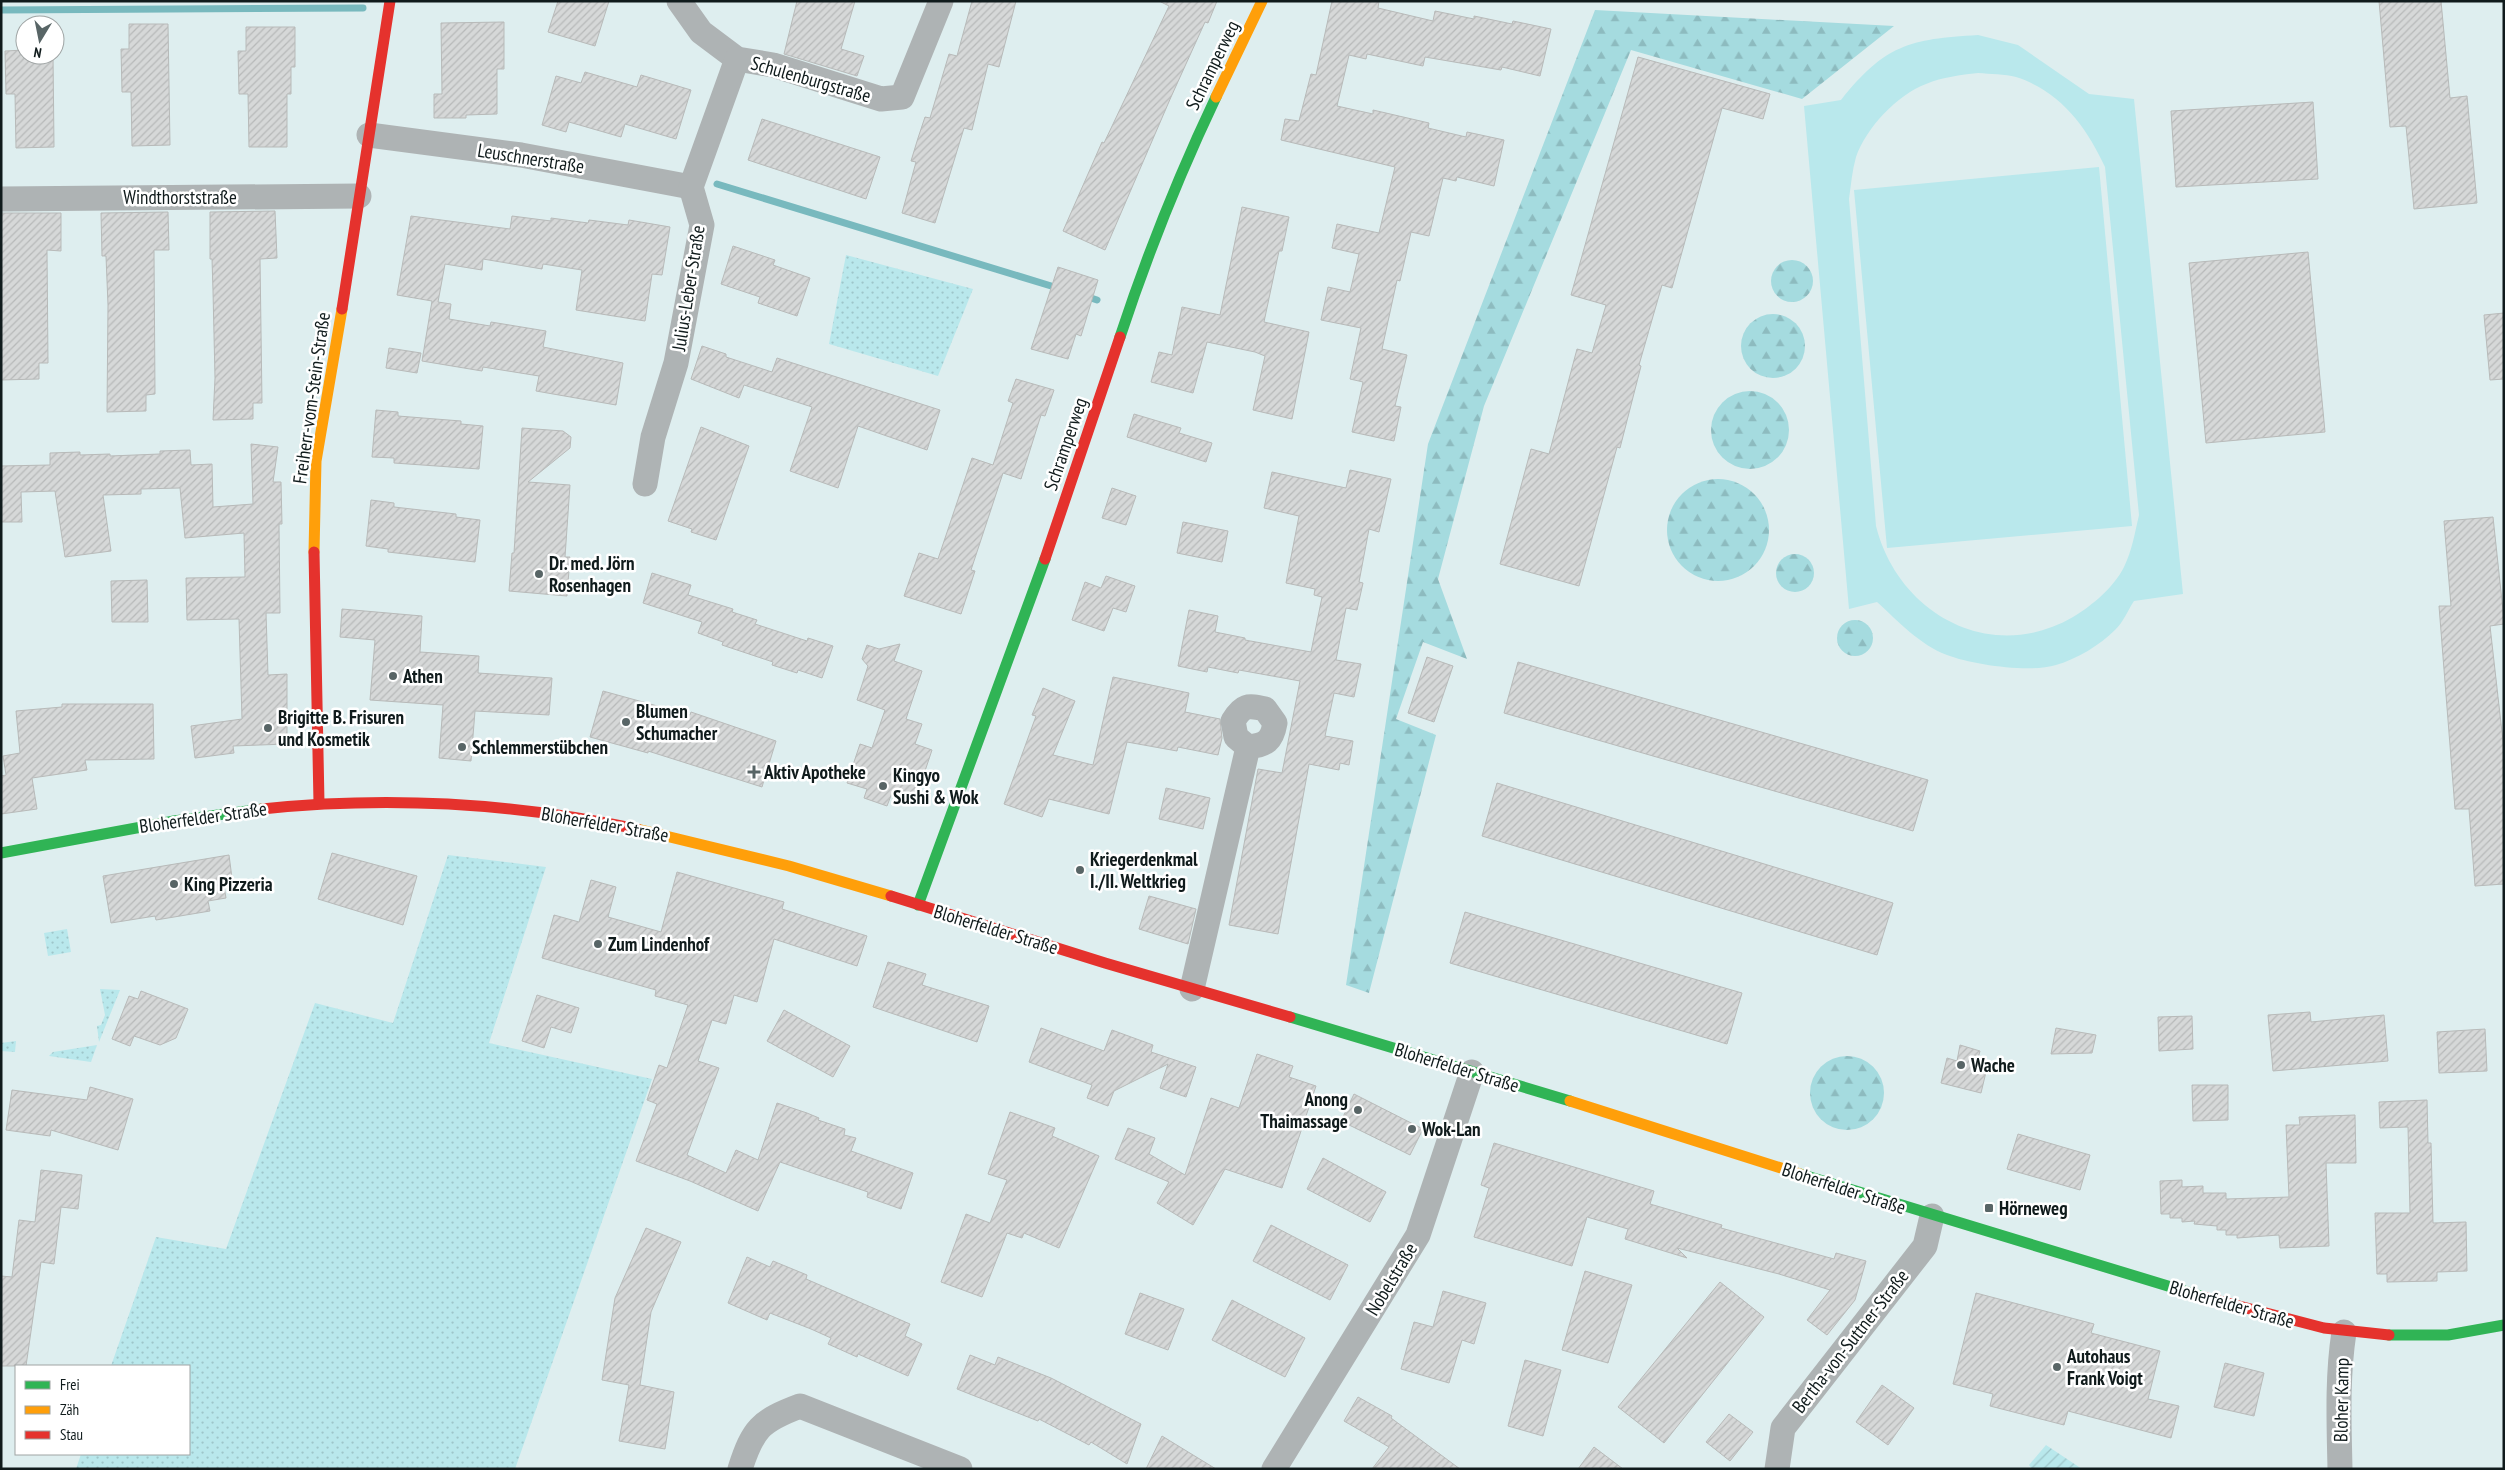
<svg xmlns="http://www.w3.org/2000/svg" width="2505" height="1470" font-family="'PT Sans Narrow',sans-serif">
	<defs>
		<pattern id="grass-dots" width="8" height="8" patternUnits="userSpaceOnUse" patternTransform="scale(1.25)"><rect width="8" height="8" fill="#b9e8ec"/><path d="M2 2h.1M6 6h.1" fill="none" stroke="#9ec6ca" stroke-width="1.8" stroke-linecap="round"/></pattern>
		<pattern id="forest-firs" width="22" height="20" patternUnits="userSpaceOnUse" patternTransform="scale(1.25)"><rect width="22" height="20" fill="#a5dbdf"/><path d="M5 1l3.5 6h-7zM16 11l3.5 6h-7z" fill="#8dbbbf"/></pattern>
		<pattern id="garden-furrows" width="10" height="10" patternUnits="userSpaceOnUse" patternTransform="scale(1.25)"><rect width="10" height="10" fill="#b9e8ec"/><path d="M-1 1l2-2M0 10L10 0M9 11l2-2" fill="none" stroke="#9ec6ca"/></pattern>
		<pattern id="building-hatch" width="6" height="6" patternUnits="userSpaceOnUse" patternTransform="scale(1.25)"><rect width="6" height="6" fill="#d6d8d8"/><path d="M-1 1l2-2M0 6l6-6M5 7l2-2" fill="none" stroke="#b7b9b9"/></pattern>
	</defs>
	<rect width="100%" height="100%" fill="#deeeef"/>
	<g fill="url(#grass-dots)">
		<path d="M846,255L973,289L938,376L829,344Z"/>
		<path d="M448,855L546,867L489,1043L652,1079L515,1469H76L81,1454H189V1366H111L156,1237L226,1249L315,1003L393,1023Z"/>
		<path d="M67,929L71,952L48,956L44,933Z"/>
		<path d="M100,989L120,990L99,1042L97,1026L101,1025L105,1015Z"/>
		<path d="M16,1041L15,1052L1,1051V1043Z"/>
		<path d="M97,1045L91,1062L49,1056L53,1052Z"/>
	</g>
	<g fill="url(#forest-firs)">
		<path d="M1595,10L1894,26L1802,99L1631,50L1484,406L1438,579L1467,659L1423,642L1396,719L1436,735L1369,993L1346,985L1428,444Z"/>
		<circle cx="1792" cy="281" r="21"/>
		<circle cx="1773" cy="346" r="32"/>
		<circle cx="1750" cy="430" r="39"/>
		<circle cx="1718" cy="530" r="51"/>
		<circle cx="1795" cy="573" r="19"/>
		<circle cx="1855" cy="638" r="18"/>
		<circle cx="1847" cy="1093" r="37"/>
	</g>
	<path fill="url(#garden-furrows)" d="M2046,1445L2082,1469H2032L2029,1465Z"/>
	<g fill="#b9e8ec" fill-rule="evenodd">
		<path d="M1978,35L2018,45L2089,94L2134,99L2183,594L2134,601C2128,610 2123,623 2115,630C2100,645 2077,659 2056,665C2030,673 1973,665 1947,655C1920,645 1898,621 1877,602L1849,609L1804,106L1841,100C1885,45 1909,39 1978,35ZM1978,73C1990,74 2005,74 2016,77C2060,91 2087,127 2105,167L2139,515C2135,532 2132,551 2124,567C2114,587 2093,605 2073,617C1991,665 1898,614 1876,526L1849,199C1851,185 1852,171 1856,157C1866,128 1897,95 1926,84C1943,77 1960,75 1978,73Z"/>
		<path d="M2099,167L2132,526L1887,548L1854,190Z"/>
	</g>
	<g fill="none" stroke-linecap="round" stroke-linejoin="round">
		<g stroke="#78b9be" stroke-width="7">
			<path d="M1,10L363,8"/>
			<path d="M717,184L1061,289"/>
			<path d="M1085,296L1097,300"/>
		</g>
	</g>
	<g fill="url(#building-hatch)" stroke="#b8bab9">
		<path d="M558,1H609L595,46L548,32Z"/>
		<path d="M797,1H855L841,49L864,56L857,76L784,54Z"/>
		<path d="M972,1H1016L999,67L988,64L972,130L964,128L935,223L902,213L916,162L911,161L918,138L925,117L930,118L949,54L957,56Z"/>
		<path d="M1159,1H1217L1208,23L1205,22L1171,97L1105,250L1063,231L1102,142L1104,143L1169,6Z"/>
		<path d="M1332,1H1379L1378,8L1433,21L1435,11L1474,19V16L1512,24L1513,21L1551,29L1540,76L1502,67L1501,70L1425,57L1423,66L1367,54L1366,59L1349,55L1337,106L1373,114V110L1429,123L1428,128L1466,137L1467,132L1504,140L1494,186L1457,177L1456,181L1443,178L1429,236L1411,232L1400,281L1397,280L1382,349L1407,355L1395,406L1401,407L1394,441L1352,432L1363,382L1350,379L1361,328L1321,320L1328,287L1350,292L1359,254L1332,248L1337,224L1379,233L1395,167L1281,140L1285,119L1299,121L1311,74L1316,75Z"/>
		<path d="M2379,1H2441L2450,98L2467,96L2477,203L2414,209L2406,126L2390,127Z"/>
		<path d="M504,22V69H497V114L466,115V118H434V94H442L441,23Z"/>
		<path d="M129,24H168L170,145L132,146L131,92H122L121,49H129Z"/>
		<path d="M246,27H295V67H291V94H287V147H249L248,94H239L238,51H246Z"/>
		<path d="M25,50V55H53L54,147L16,148L15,94H6L5,51Z"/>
		<path d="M1638,57L1770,94L1763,119L1722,108L1672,288L1662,285L1639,365L1641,366L1620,448L1617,447L1579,586L1500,564L1531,449L1549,454L1577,349L1592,353L1606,305L1571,295Z"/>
		<path d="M585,72L637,87L641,75L691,90L676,139L625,124L621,137L569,122L566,132L542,125L556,76L581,83Z"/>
		<path d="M2313,102L2318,179L2176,187L2171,111Z"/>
		<path d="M762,119L880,157L866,199L748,160Z"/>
		<path d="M1242,207L1289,217L1282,251H1279L1264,322L1309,332L1292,419L1253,410L1265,356L1255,352L1207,342L1193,393L1151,382L1159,352L1172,355L1182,307L1220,315Z"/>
		<path d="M275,211L277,258L260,259L262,403H253V419L213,420L215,378L213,291L212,259H210V212Z"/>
		<path d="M168,212L169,250H154L155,394L146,395V411L107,412L108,305L106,256H102L101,213Z"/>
		<path d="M1,213H61V251L47,250L48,363H39V379L1,380Z"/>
		<path d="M411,216L510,229L512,216L551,221V218L588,223L589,220L628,225L629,220L670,227L662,275L652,274L645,321L576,310L582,270L543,264L542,269L483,259L482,270L445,264L438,302L451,304L449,319L490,326L491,322L546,331L543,347L623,363L616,405L536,391L539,376L483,367L482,371L422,361L432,301L397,295Z"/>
		<path d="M733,246L775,260L773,265L810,278L797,316L758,303L760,297L721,284Z"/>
		<path d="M2308,252L2325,432L2206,443L2189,263Z"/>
		<path d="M1058,267L1098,280L1081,336L1076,334L1068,359L1031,349Z"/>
		<path d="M2504,313V379L2490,380L2484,315Z"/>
		<path d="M702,346L726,354V357L772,372L777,358L940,410L927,450L858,426L838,488L790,471L812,407L744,385L739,398L691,379Z"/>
		<path d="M389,348L421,353L417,373L386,368Z"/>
		<path d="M1016,379L1054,390L1045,416L1041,415L1021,479L1003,473L971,570L975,571L961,614L904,596L919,553L938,559L972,458L993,465L1013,403L1008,401Z"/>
		<path d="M376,410L398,412V416L461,421V424L483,426L479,469L394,463V458L372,457Z"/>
		<path d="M1134,414L1181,428L1179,433L1212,443L1206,462L1127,437Z"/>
		<path d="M701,427L749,446L716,540L691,532L692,529L668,521Z"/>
		<path d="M522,428L563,431L571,437L570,448L528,482L570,485L565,557H570L567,596L509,591L512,553H514Z"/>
		<path d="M251,444L278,447L273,482H281L282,524H279L280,613H266L268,675L287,674V744L233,746L234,753L195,758L191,726L242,719L239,619L187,620L186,578L245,577L244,533L185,538L180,488L141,489V494L103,495L111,551L65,557L55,491L21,492L22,522H1V466L50,465V453L80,452V455L110,454V456L160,454V451L190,450L191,465L212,464L213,507L253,504Z"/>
		<path d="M1350,470L1391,479L1379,532L1369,529L1359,582L1363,583L1357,610L1346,608L1336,660L1361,664L1354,697L1334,693L1325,736L1353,741L1349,765L1340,763L1339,770L1309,764L1278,934L1229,925L1258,769L1282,773L1300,681L1239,670L1238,673L1208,667L1207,672L1178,666L1189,610L1218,616L1215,632L1245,638V640L1311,652L1322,597L1314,595L1315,589L1286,583L1299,516L1264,508L1272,472L1346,488Z"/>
		<path d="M1112,488L1136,496L1126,525L1102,518Z"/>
		<path d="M371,500L394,503V507L456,514V517L480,520L475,562L388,552V549L366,546Z"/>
		<path d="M2493,517L2504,620V624L2490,626L2504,750V884L2475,886L2469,809H2455L2439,606H2451L2444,521Z"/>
		<path d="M1183,522L1228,531L1222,562L1177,553Z"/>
		<path d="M652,573L691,585L688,595L733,609L732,612L757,620L755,624L807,641L808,638L833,646L822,678L798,670L797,673L772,665L773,662L722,645L723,642L698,633L702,622L643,603Z"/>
		<path d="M1106,576L1135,586L1126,612L1113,608L1104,631L1072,620L1085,582L1101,588Z"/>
		<path d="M147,580L148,622H112L111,581Z"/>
		<path d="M342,609L422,616L420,652L479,656L478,673L552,678L549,715L475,711L471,761L439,758L443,705L370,700L375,640L340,637Z"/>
		<path d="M900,644L894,661L922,671L906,719L922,724L915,744L932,750L915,801L892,793L887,806L864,798L867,789L847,783L860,744L872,748L885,710L857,700L868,666L862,659L867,645L879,649Z"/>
		<path d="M1427,657L1453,666L1434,722L1408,713Z"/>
		<path d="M1518,662L1928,780L1913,831L1504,713Z"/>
		<path d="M1113,677L1189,693L1185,712L1220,719L1222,738L1218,755L1178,747L1177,751L1127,742L1109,814L1049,799L1042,817L1004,804L1036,716L1032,715L1043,688L1075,701L1053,755L1093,765Z"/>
		<path d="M603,691L690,715L691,712L776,741L762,787L648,751V753L590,737Z"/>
		<path d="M62,704H153L154,759L85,760L87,770L32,778L37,809L1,814V776L6,775L3,756L20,753L16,711L62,707Z"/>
		<path d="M1497,783L1893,903L1877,955L1482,836Z"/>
		<path d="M1166,788L1210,798L1203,829L1159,819Z"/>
		<path d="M332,853L417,876L403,925L318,899Z"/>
		<path d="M229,855L232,878L223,880L226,898L208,901L210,911L156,920L155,916L111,923L103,876Z"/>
		<path d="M677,872L784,902L782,909L867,936L857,966L774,939L757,1002L734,995L726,1024L712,1020L698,1061L719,1068L687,1155L726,1173L736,1150L758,1160L777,1103L807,1113L819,1118L818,1120L845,1129L844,1135L856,1138L851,1151L913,1173L901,1209L867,1197L868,1192L780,1162L758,1211L690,1181L636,1161L657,1104L647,1100L659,1065L667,1068L688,1005L655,996L656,990L542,958L554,915L579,922L591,880L616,887L608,917L661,932Z"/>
		<path d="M1149,896L1196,909L1188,944L1139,929Z"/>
		<path d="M1465,912L1742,993L1727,1044L1450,963Z"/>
		<path d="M888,962L926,974L922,985L989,1006L977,1042L873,1007Z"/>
		<path d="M141,991L188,1009L176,1038L160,1045L134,1036L130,1046L112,1039L129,996L138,999Z"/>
		<path d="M537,995L579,1008L571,1033L551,1027L544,1048L522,1041Z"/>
		<path d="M784,1010L850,1046L833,1077L767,1041Z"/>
		<path d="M2310,1012L2311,1022L2384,1015L2388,1061L2273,1071L2268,1015Z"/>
		<path d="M2192,1016L2193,1049L2159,1051L2158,1017Z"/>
		<path d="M1041,1028L1104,1051L1112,1030L1153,1045L1151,1052L1196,1067L1186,1097L1160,1088L1168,1064L1114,1091L1108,1106L1087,1098L1092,1085L1029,1062Z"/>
		<path d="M2056,1028L2096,1035L2092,1053L2051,1054Z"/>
		<path d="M2485,1029L2487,1071L2439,1073L2437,1032Z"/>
		<path d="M1960,1045L1980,1051L1975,1069L1986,1072L1981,1093L1941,1083L1947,1058L1957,1061Z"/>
		<path d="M1257,1054L1293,1066L1289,1077L1316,1086L1282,1188L1225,1169L1193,1225L1157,1203L1169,1182L1115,1159L1128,1128L1155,1138L1149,1154L1185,1175L1211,1098L1239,1108Z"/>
		<path d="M2192,1085H2228V1120L2193,1121Z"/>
		<path d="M90,1087L133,1099L118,1150L51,1130L50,1136L6,1130L12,1090L87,1100Z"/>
		<path d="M1354,1094L1423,1129L1410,1155L1341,1121Z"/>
		<path d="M2427,1100L2428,1143H2431L2433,1223L2466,1222L2467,1271L2437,1272V1281L2387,1282V1274H2377L2375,1213H2410L2408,1127L2380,1128L2379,1102Z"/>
		<path d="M1010,1112L1055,1128L1052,1136L1099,1156L1059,1248L1024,1233L1022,1238L1007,1233L982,1297L941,1282L966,1214L990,1223L1007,1180L988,1174Z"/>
		<path d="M2355,1115L2356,1163H2326L2329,1246L2280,1248L2279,1235L2237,1238V1235H2226V1230H2217V1226L2194,1224L2195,1221L2182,1222V1218H2170V1214H2161L2160,1181L2182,1180V1187L2203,1186V1193H2226V1199L2289,1197L2286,1125H2300L2299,1117Z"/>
		<path d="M2018,1134L2090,1155L2080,1190L2007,1169Z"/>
		<path d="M1494,1143L1654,1191L1650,1204L1722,1225L1721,1228L1834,1259L1836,1253L1866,1261L1855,1300L1827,1335L1807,1320L1830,1290L1779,1274L1677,1248L1687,1258L1625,1239L1628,1229L1587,1217L1572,1266L1474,1237L1489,1188L1481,1185Z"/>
		<path d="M1323,1158L1386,1192L1370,1222L1307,1189Z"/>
		<path d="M41,1170L82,1175L78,1209L61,1207L54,1264L41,1262L26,1366H1V1276L12,1277L19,1220L35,1222Z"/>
		<path d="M1271,1225L1348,1265L1330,1300L1253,1261Z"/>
		<path d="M646,1228L681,1242L651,1312L640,1385L674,1392L665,1449L619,1441L629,1385L602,1380L615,1298Z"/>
		<path d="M747,1257L770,1267L773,1261L807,1275L806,1279L910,1324L905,1336L922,1344L908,1376L858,1354L857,1357L828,1344L831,1338L811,1329L770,1313L767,1320L728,1303Z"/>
		<path d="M1585,1271L1632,1285L1608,1363L1562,1350Z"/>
		<path d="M1720,1282L1764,1317L1664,1443L1618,1407Z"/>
		<path d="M1443,1291L1486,1303L1474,1344L1462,1340L1449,1383L1401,1369L1414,1322L1433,1327Z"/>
		<path d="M1140,1293L1184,1309L1168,1350L1125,1334Z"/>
		<path d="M1976,1293L2094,1324L2091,1333L2160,1351L2148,1399L2179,1406L2171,1438L2068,1411L2064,1425L1990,1406L1993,1394L1953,1384Z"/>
		<path d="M1232,1300L1305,1338L1285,1377L1212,1340Z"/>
		<path d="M970,1355L995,1365L998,1357L1051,1378L1141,1424L1127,1464L1091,1442L1089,1445L1039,1419L1038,1421L957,1389Z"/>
		<path d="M1525,1360L1561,1370L1543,1436L1508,1426Z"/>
		<path d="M2225,1363L2264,1373L2254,1416L2214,1407Z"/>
		<path d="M1882,1385L1914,1408L1888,1445L1856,1422Z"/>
		<path d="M1358,1397L1392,1416L1391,1418L1460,1469H1372L1389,1447L1344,1421Z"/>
		<path d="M1729,1414L1753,1432L1730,1461L1706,1442Z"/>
		<path d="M1162,1436L1216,1469H1146Z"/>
		<path d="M1594,1447L1623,1469H1578Z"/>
	</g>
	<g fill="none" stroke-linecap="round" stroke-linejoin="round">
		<g stroke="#aeb3b4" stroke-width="25">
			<path d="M679,1L701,32L737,59L773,65L881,99L902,97L941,1"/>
			<path d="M369,135L521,155L691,187"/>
			<path d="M1,199L359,196"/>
			<path d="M645,484L653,437L676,363L702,225L691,187L737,59"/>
			<path d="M1192,989L1248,747C1266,745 1272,741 1275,723L1265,709C1247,705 1243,705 1233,721L1236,737L1248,747"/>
			<path d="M740,1469C753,1429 760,1421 800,1406L960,1469"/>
			<path d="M1274,1469L1418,1235L1472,1072"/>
			<path d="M1777,1469L1783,1428L1925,1246L1932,1216"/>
			<path d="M2340,1469C2339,1422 2337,1378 2344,1332"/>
		</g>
		<g stroke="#30b455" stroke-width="11">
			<path d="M1120,337C1147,255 1179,175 1216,97"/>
			<path d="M1,853L174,821L262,809"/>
			<path d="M918,905L1045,559"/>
			<path d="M1290,1017L1570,1101"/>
			<path d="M1800,1174L2204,1297"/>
			<path d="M2389,1335H2448L2504,1325"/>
		</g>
		<g stroke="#ff9f0a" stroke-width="11">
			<path d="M1216,97L1262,1"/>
			<path d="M314,552L316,461L342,309"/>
			<path d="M637,829L789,866L891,896"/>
			<path d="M1570,1101L1800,1174"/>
		</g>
		<g stroke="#e5322d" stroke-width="11">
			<path d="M342,309L390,1"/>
			<path d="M314,552L319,803"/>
			<path d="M1045,559L1120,337"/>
			<path d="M262,809C387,796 514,803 637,829"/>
			<path d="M891,896L1105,963L1290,1017"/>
			<path d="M2204,1297L2324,1328L2389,1335"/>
		</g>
	</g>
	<g fill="#586566" stroke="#fff" stroke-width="2">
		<circle cx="539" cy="574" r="5"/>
		<circle cx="393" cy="676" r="5"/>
		<circle cx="626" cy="722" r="5"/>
		<circle cx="268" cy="728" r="5"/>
		<circle cx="462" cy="747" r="5"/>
		<path d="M751.5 764.5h5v5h5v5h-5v5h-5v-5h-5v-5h5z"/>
		<circle cx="883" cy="786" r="5"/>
		<circle cx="1080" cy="870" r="5"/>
		<circle cx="174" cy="884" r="5"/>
		<circle cx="598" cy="944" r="5"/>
		<circle cx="1961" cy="1065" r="5"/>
		<circle cx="1358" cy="1110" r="5"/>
		<circle cx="1412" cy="1129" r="5"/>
		<rect x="1984" y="1203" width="10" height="10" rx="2.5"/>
		<circle cx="2057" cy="1367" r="5"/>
	</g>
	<g text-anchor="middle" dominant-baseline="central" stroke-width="5" stroke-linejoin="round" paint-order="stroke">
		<g font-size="19" fill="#101b1c" stroke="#fff">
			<text transform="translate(1212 65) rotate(-64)">Schramperweg</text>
			<text transform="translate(811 79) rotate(16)">Schulenburgstraße</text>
			<text transform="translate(531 158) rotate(9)">Leuschnerstraße</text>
			<text x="180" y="197">Windthorststraße</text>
			<text transform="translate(688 288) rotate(-81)">Julius-Leber-Straße</text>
			<text transform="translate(311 398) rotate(-82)">Freiherr-vom-Stein-Straße</text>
			<text transform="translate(1065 444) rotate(-71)">Schramperweg</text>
			<text transform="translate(203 817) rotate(-8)">Bloherfelder Straße</text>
			<text transform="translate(605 824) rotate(10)">Bloherfelder Straße</text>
			<text transform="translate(996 929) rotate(17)">Bloherfelder Straße</text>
			<text transform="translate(1457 1067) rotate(17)">Bloherfelder Straße</text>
			<text transform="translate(1844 1188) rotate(18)">Bloherfelder Straße</text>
			<text transform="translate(1391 1279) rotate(-59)">Nobelstraße</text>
			<text transform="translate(2232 1304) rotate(16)">Bloherfelder Straße</text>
			<text transform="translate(1850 1341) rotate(-52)">Bertha-von-Suttner-Straße</text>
			<text transform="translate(2341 1400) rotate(-89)">Bloher Kamp</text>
		</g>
		<g font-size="19" font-weight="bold" fill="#101b1c" stroke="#fff" text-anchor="start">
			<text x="549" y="563">Dr. med. Jörn<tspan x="549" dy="22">Rosenhagen</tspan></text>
			<text x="403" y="676">Athen</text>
			<text x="636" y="711">Blumen<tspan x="636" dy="22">Schumacher</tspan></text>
			<text x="278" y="717">Brigitte B. Frisuren<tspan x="278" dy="22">und Kosmetik</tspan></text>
			<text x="472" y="747">Schlemmerstübchen</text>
			<text x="764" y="772">Aktiv Apotheke</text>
			<text x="893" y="775">Kingyo<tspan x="893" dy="22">Sushi &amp; Wok</tspan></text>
			<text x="1090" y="859">Kriegerdenkmal<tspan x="1090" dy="22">I./II. Weltkrieg</tspan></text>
			<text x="184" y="884">King Pizzeria</text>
			<text x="608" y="944">Zum Lindenhof</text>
			<text x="1971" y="1065">Wache</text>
			<text x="1348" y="1099" text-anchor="end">Anong<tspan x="1348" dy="22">Thaimassage</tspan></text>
			<text x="1422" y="1129">Wok-Lan</text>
			<text x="1999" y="1208">Hörneweg</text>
			<text x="2067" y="1356">Autohaus<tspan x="2067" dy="22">Frank Voigt</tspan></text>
		</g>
	</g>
	<rect width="2505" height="1470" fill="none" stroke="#101b1c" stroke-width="5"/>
	<rect x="15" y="1365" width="175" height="90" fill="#ffffff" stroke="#9fa4a4"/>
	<rect x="25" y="1381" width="25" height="8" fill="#30b455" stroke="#9fa4a4"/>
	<text x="60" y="1390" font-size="15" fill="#101b1c">Frei</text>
	<rect x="25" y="1406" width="25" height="8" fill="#ff9f0a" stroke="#9fa4a4"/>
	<text x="60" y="1415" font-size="15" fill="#101b1c">Zäh</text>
	<rect x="25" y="1431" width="25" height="8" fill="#e5322d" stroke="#9fa4a4"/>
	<text x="60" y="1440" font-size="15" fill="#101b1c">Stau</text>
	<g transform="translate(40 40) rotate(190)"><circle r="24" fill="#ffffff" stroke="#9fa4a4"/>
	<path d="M0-4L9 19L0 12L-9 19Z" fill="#586566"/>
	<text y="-8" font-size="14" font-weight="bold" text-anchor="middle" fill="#101b1c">N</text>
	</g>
</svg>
